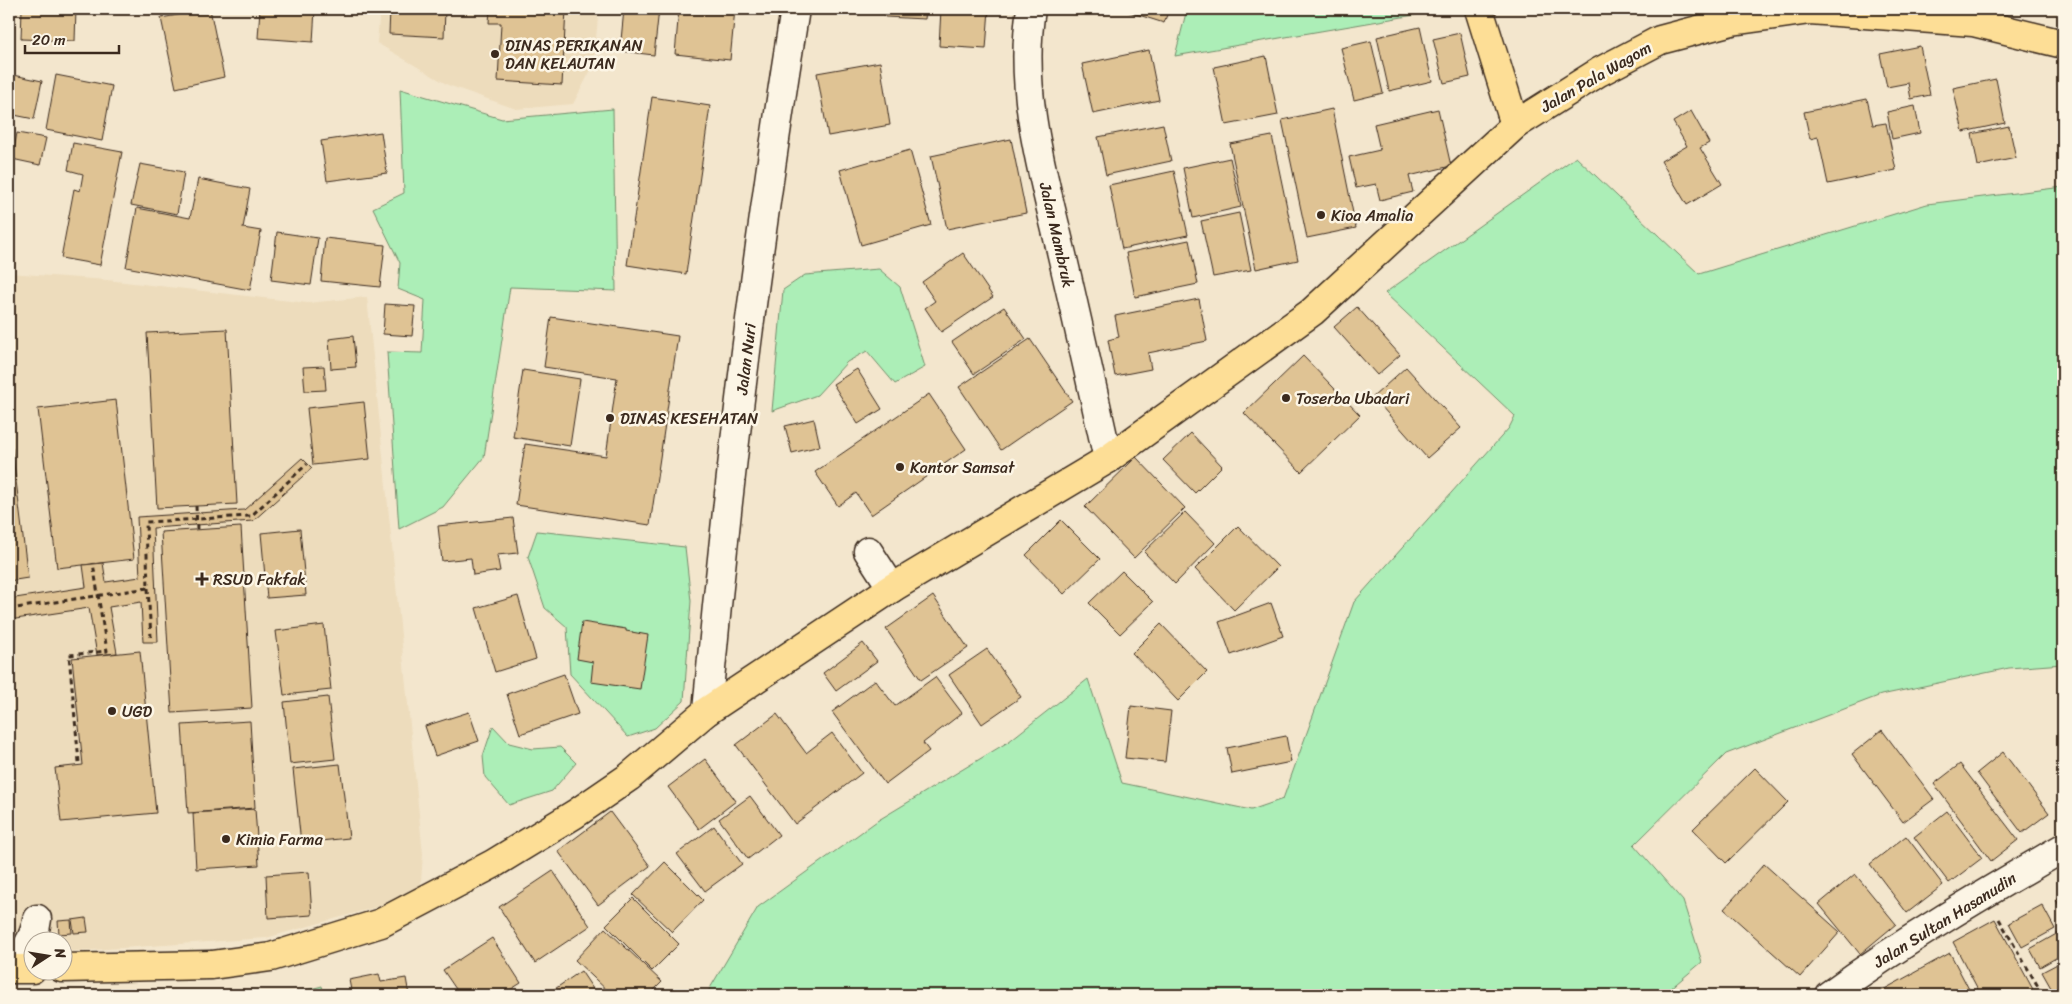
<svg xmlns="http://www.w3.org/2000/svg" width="2072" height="1004" font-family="Sriracha,sans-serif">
	<rect width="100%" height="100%" fill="#f3e6cd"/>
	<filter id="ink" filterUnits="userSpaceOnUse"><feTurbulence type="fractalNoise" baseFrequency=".02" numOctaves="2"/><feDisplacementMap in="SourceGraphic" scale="10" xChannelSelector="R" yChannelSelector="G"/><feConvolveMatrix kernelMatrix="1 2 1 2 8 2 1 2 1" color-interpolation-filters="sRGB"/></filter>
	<g filter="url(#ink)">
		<g fill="#eddcbc">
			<path d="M380,9H599L593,66L573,104L516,109L448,85L377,43Z"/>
			<path d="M9,273L107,280L308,303L367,297L423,854L420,895L266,938L63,952L62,942H32L9,955Z"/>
			<path d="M9,992L91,994V995H9Z"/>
		</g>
		<g fill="#aceeb7" stroke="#748c6a">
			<path d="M1187,9H1449L1175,56Z"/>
			<path d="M400,89L502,119L613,109L616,291L510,287L484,457L443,507L399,529L387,352L422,353L425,300L398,289L400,263L373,208L404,193Z"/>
			<path d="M1576,157L1699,274L1927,204L2063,187V664L2009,668L1881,695L1726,754L1634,845L1683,901L1702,962L1663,995H706L758,907L877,821L1008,742L1088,679L1122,783L1251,810L1283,799L1354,602L1509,428L1515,416L1385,293Z"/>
			<path d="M879,269L900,287L925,367L895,384L867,351L847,362L817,395L772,411L783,290L805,275Z"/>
			<path d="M537,531L685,547L691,601L684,701L655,728L628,737L570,674L567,627L545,608L528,557Z"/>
			<path d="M493,726L509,743L533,749L560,747L576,763L552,791L509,805L485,777L483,756Z"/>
			<path d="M322,986L324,995H288Z"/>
		</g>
		<g fill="#dfc394" stroke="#3b2a1e">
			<path d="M22,9H76L75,41L21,39Z"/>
			<path d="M210,9L224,77L176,88L161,18Z"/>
			<path d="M260,9H315L313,42L258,38Z"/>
			<path d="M390,9H445L444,37L389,34Z"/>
			<path d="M490,9H566L562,85L498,81L501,23H489Z"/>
			<path d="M624,9H659L654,55L620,51Z"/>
			<path d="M679,9H735L730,60L675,54Z"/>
			<path d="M824,9H877V12Z"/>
			<path d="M885,9H926L925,19L885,17Z"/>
			<path d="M941,9H989L986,49L939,46Z"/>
			<path d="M1120,9H1169L1164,23Z"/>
			<path d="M1420,27L1432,81L1389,91L1377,37Z"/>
			<path d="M1460,33L1470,77L1444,83L1433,39Z"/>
			<path d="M1371,41L1383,93L1354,100L1341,48Z"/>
			<path d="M1920,46L1930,95L1911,99L1908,83L1887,87L1880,54Z"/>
			<path d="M1149,50L1159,100L1093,114L1082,64Z"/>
			<path d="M1266,56L1278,115L1226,125L1214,67Z"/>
			<path d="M880,62L890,125L828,136L817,73Z"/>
			<path d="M9,74L42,81L34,119L9,114Z"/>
			<path d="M56,75L112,86L102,141L46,130Z"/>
			<path d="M1996,79L2005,123L1963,132L1953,88Z"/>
			<path d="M652,97L710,106L686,274L627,265Z"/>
			<path d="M1867,99L1873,125L1886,123L1896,170L1828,184L1818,137L1810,139L1804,112Z"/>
			<path d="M1915,106L1920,133L1892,139L1887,112Z"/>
			<path d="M1332,109L1356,228L1307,238L1282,120Z"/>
			<path d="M1438,109L1451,166L1409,176L1413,192L1380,200L1376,184L1356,188L1349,157L1380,150L1374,124Z"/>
			<path d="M1691,111L1709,143L1700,148L1722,184L1687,205L1661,161L1687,146L1673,122Z"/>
			<path d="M1163,124L1171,161L1106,175L1098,137Z"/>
			<path d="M2009,126L2016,158L1978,166L1972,134Z"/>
			<path d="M381,132L387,173L327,181L321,141Z"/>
			<path d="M17,133L46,138L40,165L12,159Z"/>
			<path d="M1272,136L1298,260L1256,269L1230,144Z"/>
			<path d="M1011,139L1026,213L947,229L931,156Z"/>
			<path d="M73,143L122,152L100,265L61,258L74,189L80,191L83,174L68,170Z"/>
			<path d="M910,150L931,225L861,245L840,170Z"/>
			<path d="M1230,158L1241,207L1193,218L1183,168Z"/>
			<path d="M140,164L184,172L177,214L131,205Z"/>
			<path d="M1174,171L1188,235L1122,249L1109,185Z"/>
			<path d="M198,179L250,189L243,228L261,231L250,290L126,267L137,208L190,218Z"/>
			<path d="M9,192H11L12,230H9Z"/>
			<path d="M1239,213L1251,270L1213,277L1201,221Z"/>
			<path d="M277,232L318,238L311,285L271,280Z"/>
			<path d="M325,238L385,245L380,287L321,281Z"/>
			<path d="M1189,240L1198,284L1135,297L1126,253Z"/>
			<path d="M963,253L993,297L941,332L925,308L935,301L922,282Z"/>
			<path d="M1199,299L1207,341L1148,353L1151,369L1115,376L1108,340L1119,337L1115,316Z"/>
			<path d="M385,304L415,306L412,336L383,334Z"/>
			<path d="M1004,307L1026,339L974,374L952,342Z"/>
			<path d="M1357,307L1400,355L1377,375L1334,327Z"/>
			<path d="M551,317L678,336L650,525L516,505L525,444L606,456L617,378L544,367Z"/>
			<path d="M227,329L237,504L157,508L147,333Z"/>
			<path d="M353,336L356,367L331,369L329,339Z"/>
			<path d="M1030,339L1072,401L1001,450L959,387Z"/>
			<path d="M1303,356L1360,415L1301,472L1244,413Z"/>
			<path d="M324,366L326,390L305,391L303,367Z"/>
			<path d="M1406,367L1461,428L1427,458L1373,397Z"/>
			<path d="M857,369L882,409L858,424L833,384Z"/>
			<path d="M523,370L580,379L570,446L513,437Z"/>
			<path d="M929,394L966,449L871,515L856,493L838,506L815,472Z"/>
			<path d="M116,400L134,559L57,568L38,409Z"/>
			<path d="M364,402L370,459L313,465L307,408Z"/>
			<path d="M814,419L820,446L792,453L785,426Z"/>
			<path d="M1191,433L1222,466L1195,493L1163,460Z"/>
			<path d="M12,448L28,578L9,581V449Z"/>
			<path d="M1136,457L1185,508L1134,558L1085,507Z"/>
			<path d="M302,458L312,468L253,521L153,528L158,642H143L141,602L109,607L117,653L97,655L89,608L9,620V599L86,587L83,565L103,563L106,582L140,577L137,517L244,510Z"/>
			<path d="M1185,512L1215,543L1175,584L1144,552Z"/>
			<path d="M513,518L518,553L497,555L500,571L473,575L471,558L442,561L438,526Z"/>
			<path d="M1061,520L1100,559L1064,594L1026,555Z"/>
			<path d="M1238,526L1278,567L1234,610L1195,569Z"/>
			<path d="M241,527L252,708L172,713L161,532Z"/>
			<path d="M300,529L306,595L267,598L261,533Z"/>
			<path d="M1122,571L1153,602L1120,634L1089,603Z"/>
			<path d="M518,596L536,659L495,672L476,608Z"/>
			<path d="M933,596L968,648L921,680L886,629Z"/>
			<path d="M1271,603L1283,636L1231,655L1219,622Z"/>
			<path d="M582,622L626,629V631L648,635L640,689L591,682L593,662L577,659Z"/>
			<path d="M1161,624L1207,672L1178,701L1132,653Z"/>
			<path d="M324,625L331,690L284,695L276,631Z"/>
			<path d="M863,643L877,661L836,691L823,673Z"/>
			<path d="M987,649L1021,697L982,724L949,675Z"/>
			<path d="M140,651L156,813L61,822L55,768L83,765L72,658Z"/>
			<path d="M564,674L578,714L520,734L507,694Z"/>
			<path d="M935,677L962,713L923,743L929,751L885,784L832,712L875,680L895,706Z"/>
			<path d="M328,697L335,759L290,764L284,702Z"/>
			<path d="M1131,706L1171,711L1165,762L1125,758Z"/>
			<path d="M469,712L479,741L435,756L425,726Z"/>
			<path d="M777,714L806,753L832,733L862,773L795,824L736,745Z"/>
			<path d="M250,721L255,808L188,813L182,725Z"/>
			<path d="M1882,730L1934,799L1903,822L1852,754Z"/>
			<path d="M1286,736L1291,762L1232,774L1227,748Z"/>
			<path d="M2003,752L2049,813L2022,833L1977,773Z"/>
			<path d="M705,759L736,801L699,829L668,787Z"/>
			<path d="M340,764L349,838L301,843L293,769Z"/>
			<path d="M1960,764L2018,840L1991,861L1934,784Z"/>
			<path d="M1755,768L1788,802L1726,863L1693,829Z"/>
			<path d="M750,796L779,835L748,859L719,819Z"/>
			<path d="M255,809L259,865L196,869L193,813Z"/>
			<path d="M1947,811L1982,858L1949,883L1914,837Z"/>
			<path d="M610,812L650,866L598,905L558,851Z"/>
			<path d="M714,826L742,864L705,891L677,854Z"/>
			<path d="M1906,836L1943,885L1907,913L1870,864Z"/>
			<path d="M665,862L703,900L672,932L633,895Z"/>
			<path d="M1764,864L1840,932L1800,977L1724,909Z"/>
			<path d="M553,871L590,926L535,963L499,907Z"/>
			<path d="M309,872L312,915L268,918L266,875Z"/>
			<path d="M1855,874L1896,924L1860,954L1819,904Z"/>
			<path d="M2063,895V916L2056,899Z"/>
			<path d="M633,898L679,944L652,971L606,925Z"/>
			<path d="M2042,905L2055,929L2022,947L2009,923Z"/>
			<path d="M86,918L88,932L74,933L72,920Z"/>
			<path d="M1995,919L2036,995H1981L1953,942Z"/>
			<path d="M71,920L72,933L59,934L58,921Z"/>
			<path d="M605,928L662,982L649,995H612L575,960Z"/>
			<path d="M2060,932L2063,939V954L2040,967L2030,949Z"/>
			<path d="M492,938L521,983L502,995H460L443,970Z"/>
			<path d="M1950,953L1972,995H1884L1881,991Z"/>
			<path d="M2063,961V995H2055L2042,972Z"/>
			<path d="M581,971L597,995H546Z"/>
			<path d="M379,974L381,982L406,978L409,995H352L349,980Z"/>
			<path d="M1863,984L1871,995H1848Z"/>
		</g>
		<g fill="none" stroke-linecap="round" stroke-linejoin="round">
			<defs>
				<g id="minor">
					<path d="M1031,9C1018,92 1043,174 1062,255C1078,323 1093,391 1108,459"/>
					<path d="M868,551L892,588"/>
					<path d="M707,711C728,476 758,241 795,9"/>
					<path d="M9,966C24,955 35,937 37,919"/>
					<path d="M1829,995C1904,941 1983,894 2063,848"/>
				</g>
				<g id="major">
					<path d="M1479,9L1515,125"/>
					<path d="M62,968L212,965L271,957L381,923L493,864L575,814L629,777L707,711L892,588L1108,459L1312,312L1515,125L1599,72L1660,40L1732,21L1810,10L1973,22L2063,44"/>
					<path d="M9,969H32"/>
				</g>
			</defs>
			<use href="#minor" stroke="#3b2a1e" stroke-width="31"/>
			<use href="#major" stroke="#3b2a1e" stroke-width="31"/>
			<g stroke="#3b2a1e" stroke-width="3" stroke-dasharray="5 4" stroke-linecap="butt">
				<path d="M196,506L197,530"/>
				<path d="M148,588L151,637"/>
				<path d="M9,609L148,588L146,522L251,516L307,464"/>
				<path d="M79,762L69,655L107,651L93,563"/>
				<path d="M1999,919L2043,995"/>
			</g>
			<use href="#minor" stroke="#fcf5e5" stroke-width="28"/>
			<use href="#major" stroke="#fdde96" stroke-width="28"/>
		</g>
	</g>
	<g fill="#3b2a1e" stroke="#fcf5e5" stroke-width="2">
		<circle cx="495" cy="54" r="5"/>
		<circle cx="1321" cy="215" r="5"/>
		<circle cx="1286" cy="398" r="5"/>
		<circle cx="610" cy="418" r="5"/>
		<circle cx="900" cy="467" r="5"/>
		<path d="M199.5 571.5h5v5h5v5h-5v5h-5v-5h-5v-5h5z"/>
		<circle cx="112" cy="711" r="5"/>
		<circle cx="226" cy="839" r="5"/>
	</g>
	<g text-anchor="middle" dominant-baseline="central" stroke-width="5" stroke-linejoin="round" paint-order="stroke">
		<g font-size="16" fill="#3b2a1e" stroke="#fcf5e5" text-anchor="start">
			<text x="505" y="45">DINAS PERIKANAN<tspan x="505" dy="18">DAN KELAUTAN</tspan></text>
			<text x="1331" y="215">Kioa Amalia</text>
			<text x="1296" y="398">Toserba Ubadari</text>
			<text x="620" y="418">DINAS KESEHATAN</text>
			<text x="910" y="467">Kantor Samsat</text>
			<text x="213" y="579">RSUD Fakfak</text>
			<text x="122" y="711">UGD</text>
			<text x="236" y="839">Kimia Farma</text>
		</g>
		<g font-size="16" fill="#3b2a1e" stroke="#fcf5e5">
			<text transform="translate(1596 77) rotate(-30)">Jalan Pala Wagom</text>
			<text transform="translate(1057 235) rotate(77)">Jalan Mambruk</text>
			<text transform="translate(746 359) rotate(-83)">Jalan Nuri</text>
			<text transform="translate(1945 920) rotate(-32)">Jalan Sultan Hasanudin</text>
		</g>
	</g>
	<rect width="2072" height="1004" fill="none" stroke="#fcf5e5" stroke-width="30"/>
	<rect x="15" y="15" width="2042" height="974" fill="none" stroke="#3b2a1e" stroke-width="2" filter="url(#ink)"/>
	<g transform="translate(48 956) rotate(78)"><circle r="24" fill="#fcf5e5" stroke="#afa495"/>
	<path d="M0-4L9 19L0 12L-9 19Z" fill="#3b2a1e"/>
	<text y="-8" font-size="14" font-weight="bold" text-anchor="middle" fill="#3b2a1e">N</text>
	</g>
	<path d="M25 45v8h94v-8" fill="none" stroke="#3b2a1e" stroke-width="2.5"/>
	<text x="32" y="45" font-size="15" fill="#3b2a1e" stroke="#fcf5e5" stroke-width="4" paint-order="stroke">20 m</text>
</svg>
